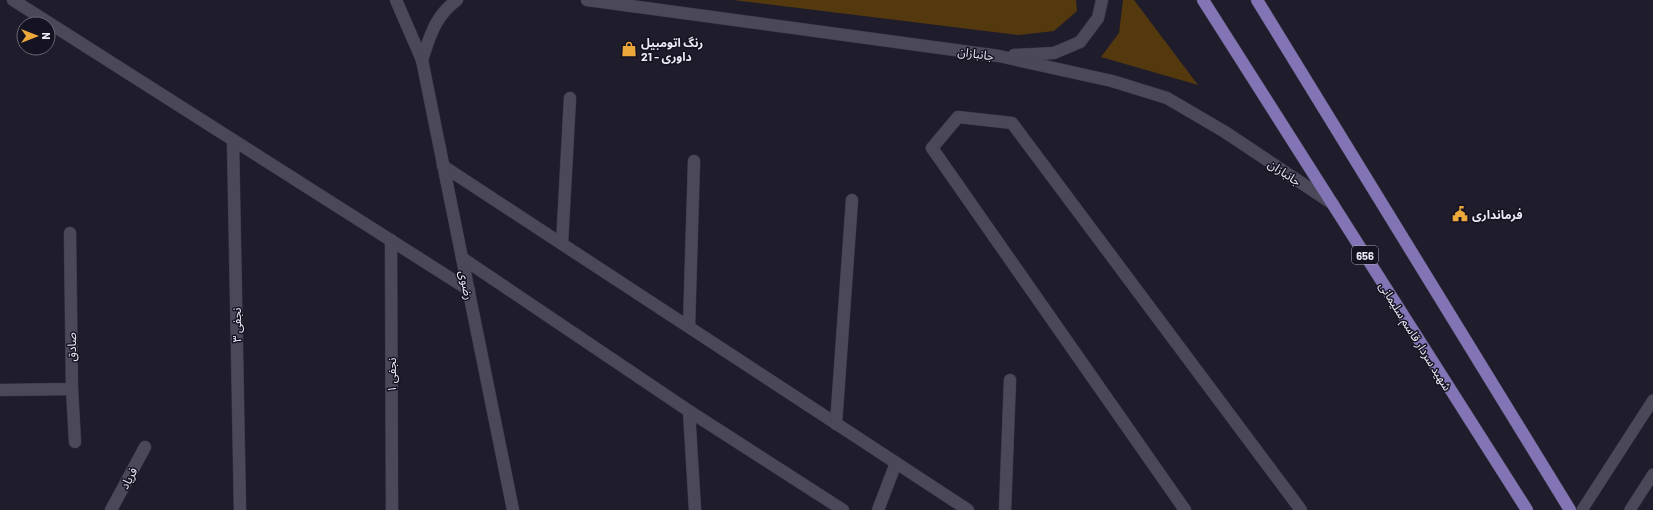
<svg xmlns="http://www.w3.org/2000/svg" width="1653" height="510" font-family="Barlow,'Noto Sans Arabic',sans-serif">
	<rect width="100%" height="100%" fill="#1f1c2b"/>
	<g fill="#54390f">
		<path d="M733,0H1076L1077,11L1054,31L1019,35Z"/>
		<path d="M1123,0H1134L1198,85L1101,57L1119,33Z"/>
	</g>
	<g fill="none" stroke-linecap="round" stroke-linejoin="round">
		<defs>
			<g id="service">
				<path d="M1582,510L1653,400"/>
				<path d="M1630,510L1653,474"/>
			</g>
			<g id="minor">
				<path d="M13,0L469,290"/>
				<path d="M233,140L240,510"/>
				<path d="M443,166L968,510"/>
				<path d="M391,240L392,510"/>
				<path d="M562,244L570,98"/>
				<path d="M462,258L689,411L843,510"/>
				<path d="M689,327L694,161"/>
				<path d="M72,389L75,442"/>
				<path d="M0,390L72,389L70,233"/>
				<path d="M689,411L695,510"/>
				<path d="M836,424L852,200"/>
				<path d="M111,510L145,447"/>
				<path d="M878,510L896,463"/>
				<path d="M1005,510L1010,380"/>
				<path d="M1185,510L932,148L958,117L1012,123L1301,510"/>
			</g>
			<g id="tertiary">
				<path d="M396,0L422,60L513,510"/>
				<path d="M422,60C430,36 435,16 457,0"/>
			</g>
			<g id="secondary">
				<path d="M587,0L999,56L1112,81L1167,98L1225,132L1333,204"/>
				<path d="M1014,55L1054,53L1080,42L1098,18L1102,0"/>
			</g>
			<g id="primary">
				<path d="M1203,0L1527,510"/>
				<path d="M1257,0L1570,510"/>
			</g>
		</defs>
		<use href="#service" stroke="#3b3845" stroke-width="12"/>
		<use href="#minor" stroke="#3b3845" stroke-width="13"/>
		<use href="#tertiary" stroke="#3b3845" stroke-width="13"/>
		<use href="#secondary" stroke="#3b3845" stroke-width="13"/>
		<use href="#primary" stroke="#3b3845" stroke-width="13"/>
		<use href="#service" stroke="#4b485a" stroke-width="11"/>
		<use href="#minor" stroke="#4b485a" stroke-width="12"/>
		<use href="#tertiary" stroke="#4b485a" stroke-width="12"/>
		<use href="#secondary" stroke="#4b485a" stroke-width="12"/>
		<use href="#primary" stroke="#8374b5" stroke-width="12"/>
	</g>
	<defs>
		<symbol id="shop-bare" viewBox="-9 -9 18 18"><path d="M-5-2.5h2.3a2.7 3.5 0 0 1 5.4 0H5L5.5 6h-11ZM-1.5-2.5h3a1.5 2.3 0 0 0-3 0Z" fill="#eda83b" stroke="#151221" stroke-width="2.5" paint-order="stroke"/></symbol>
		<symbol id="civic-bare" viewBox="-9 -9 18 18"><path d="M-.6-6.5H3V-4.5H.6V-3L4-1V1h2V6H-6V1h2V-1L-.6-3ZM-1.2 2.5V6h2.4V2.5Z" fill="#eda83b" stroke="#151221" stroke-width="2.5" paint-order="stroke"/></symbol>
	</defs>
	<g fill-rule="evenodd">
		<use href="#shop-bare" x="618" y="38" width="22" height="22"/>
		<use href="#civic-bare" x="1449" y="203" width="22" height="22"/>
	</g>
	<g text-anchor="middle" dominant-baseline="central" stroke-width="3" stroke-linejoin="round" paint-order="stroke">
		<rect fill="#151221" stroke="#aba9b5" stroke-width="1" x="1352" y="246" width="26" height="18" rx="3"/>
		<g font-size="11" font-weight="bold" fill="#ebeaf5">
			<text x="1365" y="255">656</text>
		</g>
		<g font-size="12" font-weight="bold" fill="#ebeaf5" stroke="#151221" text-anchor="start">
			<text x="641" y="42">رنگ اتومبیل<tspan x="641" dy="14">21 - داوری</tspan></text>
			<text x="1472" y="214">فرمانداری</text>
		</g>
		<g font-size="12" fill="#ebeaf5" stroke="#151221">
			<text transform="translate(976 53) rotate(8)">جانبازان</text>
			<text transform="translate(1285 172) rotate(34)">جانبازان</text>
			<text transform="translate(467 285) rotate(78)">رضوی</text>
			<text transform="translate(236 325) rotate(-91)">نجفی ۳</text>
			<text transform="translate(1416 336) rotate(58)">شهید سردار قاسم سلیمانی</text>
			<text transform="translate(71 347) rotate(-91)">صادق</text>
			<text transform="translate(391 375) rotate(-90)">نجفی ۱</text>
			<text transform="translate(128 478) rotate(-62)">فریاد</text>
		</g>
	</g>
	<g transform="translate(36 36) rotate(90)"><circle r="19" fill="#151221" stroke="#6b6876"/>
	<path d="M0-3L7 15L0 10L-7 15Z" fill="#eda83b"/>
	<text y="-6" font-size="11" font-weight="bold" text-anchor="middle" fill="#ebeaf5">N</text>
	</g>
</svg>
